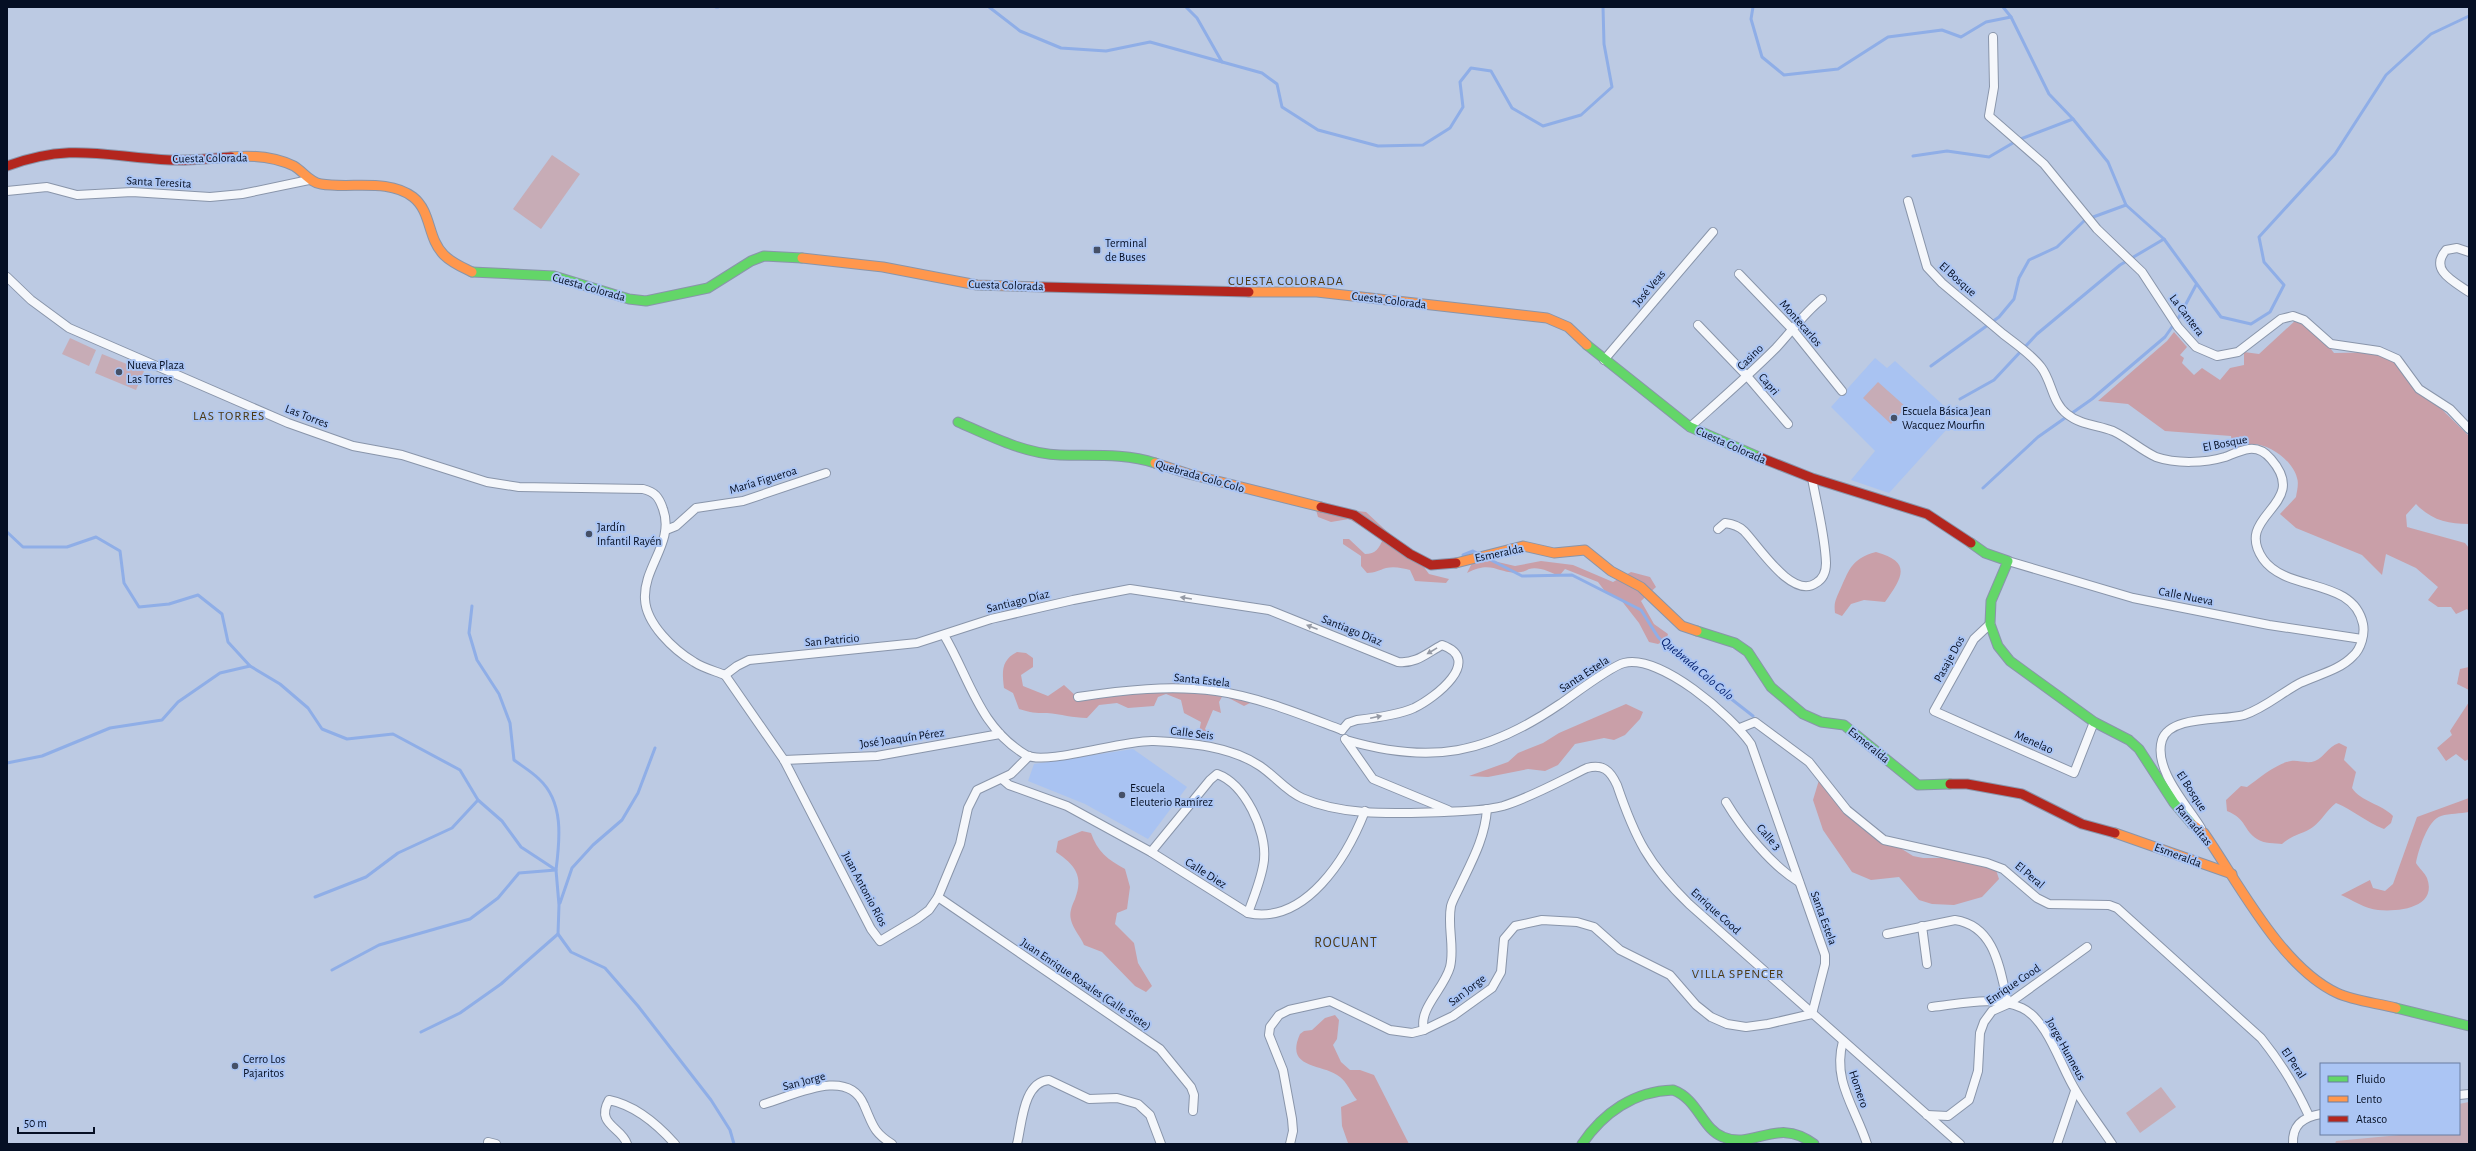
<svg xmlns="http://www.w3.org/2000/svg" width="2476" height="1151" font-family="'Alegreya Sans',sans-serif">
	<rect width="100%" height="100%" fill="#bccae3"/>
	<g fill="#a9c3f2">
		<path d="M1875,358L1887,368L1895,361L1943,405L1947,429L1889,493L1851,480L1875,451L1831,407Z"/>
		<path d="M1133,749L1187,787L1148,839L1085,804L1028,781L1034,764Z"/>
	</g>
	<g fill="#c7acb6">
		<path d="M552,155L580,174L541,229L513,209Z"/>
		<path d="M70,338L96,350L89,366L62,354Z"/>
		<path d="M102,354L144,371L136,390L95,373Z"/>
		<path d="M1878,382L1906,407L1891,424L1863,398Z"/>
		<path d="M2161,1087L2176,1107L2140,1133L2126,1113Z"/>
		<path d="M2469,1102V1144H2335L2336,1141L2410,1134H2459V1104Z"/>
	</g>
	<g fill="#c99fa8">
		<path d="M2297,319L2317,331L2334,353L2388,352L2403,359L2422,390L2469,436V524C2448,524 2431,520 2416,504L2406,515L2407,527L2465,543L2469,548V612L2467,609L2456,614L2451,607H2438L2428,600L2438,587L2416,568L2386,554L2382,575L2362,555L2296,528L2280,514L2296,497C2297,491 2299,483 2297,478C2293,461 2269,443 2251,444C2246,445 2239,448 2233,450L2231,436L2165,431L2128,404L2098,401L2167,341L2174,332L2187,347L2180,355L2184,358L2182,363L2194,375L2202,368L2220,380L2230,368L2244,365V352L2259,354Z"/>
		<path d="M1315,506L1366,512L1421,563L1429,574L1449,579L1446,583L1415,581L1410,570C1403,568 1394,566 1386,568C1379,570 1375,573 1367,573L1361,566V556L1343,544V539H1349L1365,554C1376,554 1379,548 1383,539L1349,519L1331,522L1318,517Z"/>
		<path d="M1876,552C1912,562 1903,577 1885,602L1864,600L1851,604L1842,616L1835,613C1834,603 1835,601 1839,592C1849,571 1850,559 1876,552Z"/>
		<path d="M1489,560L1515,566L1541,561L1573,565L1613,582L1631,572L1650,577L1656,587L1641,601L1654,624L1668,634L1666,640L1658,644L1649,642L1639,623L1621,600L1604,590L1598,582L1565,569L1559,576C1551,572 1538,566 1529,569C1527,570 1524,572 1521,572C1499,576 1494,559 1467,573L1472,563Z"/>
		<path d="M1017,652L1026,653L1033,658V667L1021,675L1023,686L1048,696L1064,685L1077,697C1106,693 1137,685 1166,684C1184,683 1245,686 1254,701L1244,706L1223,695L1219,702L1221,713L1213,710L1205,729L1213,739L1199,732L1201,722L1184,713L1181,700L1166,694L1158,697L1154,706L1128,708L1117,703L1099,705L1087,718C1073,718 1061,714 1047,713C1034,713 1032,713 1019,709L1013,693L1004,688C1002,672 1001,660 1017,652Z"/>
		<path d="M2469,667V690L2457,684L2460,669Z"/>
		<path d="M2469,702V759L2465,761L2456,754L2446,761L2437,748L2452,735L2450,731Z"/>
		<path d="M1626,704L1643,712L1640,719L1625,735L1614,740L1604,738L1575,744L1558,765L1545,771L1528,769L1488,777L1469,776L1508,762L1518,753L1543,743L1559,733Z"/>
		<path d="M2339,743L2347,747L2344,760L2356,772L2352,788C2361,802 2382,804 2393,816L2391,823L2384,829C2366,822 2353,810 2336,803C2327,810 2322,820 2313,827C2304,834 2293,834 2282,844C2275,843 2264,844 2257,839C2243,830 2247,819 2227,811L2226,800L2241,786L2247,787C2258,779 2277,763 2291,761C2299,760 2307,764 2315,761C2325,757 2327,747 2339,743Z"/>
		<path d="M1819,780L1848,815L1913,856L1923,858H1947L1995,867L1999,879L1982,897L1954,905L1932,904L1919,900L1899,877L1871,880L1852,872L1823,830L1813,800Z"/>
		<path d="M2469,798V812C2460,814 2450,813 2441,816C2428,819 2418,851 2416,863C2419,868 2425,873 2427,878C2438,908 2398,912 2378,910C2366,909 2352,900 2341,895L2370,880L2373,888L2385,891L2393,884L2417,817Z"/>
		<path d="M1082,831L1091,833C1097,851 1108,860 1125,869L1130,887L1127,909L1117,913L1115,924L1134,943L1138,963L1152,986L1146,992L1135,986L1102,952L1084,945C1081,937 1073,929 1071,920C1069,912 1072,906 1075,899C1084,876 1075,865 1056,852L1058,841Z"/>
		<path d="M1335,1015L1339,1020L1337,1039L1333,1045L1341,1062L1350,1070H1360L1374,1075L1409,1144L1348,1143L1342,1126L1341,1107L1357,1100C1351,1093 1347,1082 1340,1077C1323,1063 1284,1070 1300,1034L1304,1031L1312,1030L1325,1018Z"/>
	</g>
	<g fill="none" stroke-linecap="round" stroke-linejoin="round">
		<g stroke="#8faee7" stroke-width="3">
			<path d="M716,7H718"/>
			<path d="M989,7L1020,31L1061,48L1106,51L1150,42L1262,73L1277,84L1282,107L1318,130L1378,146L1423,145L1450,128L1463,107L1460,82L1471,68L1491,71L1512,108L1543,126L1581,115L1612,87L1604,44L1603,7"/>
			<path d="M1186,7L1197,18L1222,62"/>
			<path d="M1753,7L1751,19L1762,57L1784,75L1838,69L1888,37L1942,30L1961,37L1986,22L2011,17"/>
			<path d="M2003,7L2011,17L2049,94L2073,119L2108,162L2126,205L2164,239L2221,317L2251,324L2270,312L2284,285L2264,262L2259,237L2335,154L2386,75L2431,34L2469,16"/>
			<path d="M1913,156L1947,151L1989,157L2018,140L2073,119"/>
			<path d="M1931,366L1999,317L2014,299L2019,278L2029,260L2057,247L2085,220L2126,205"/>
			<path d="M1960,399L1994,380L2037,334L2120,265L2164,239"/>
			<path d="M1983,488L2038,437L2092,399L2165,337L2179,317L2196,285"/>
			<path d="M7,532L23,547H67L96,537L120,551L124,583L139,607L169,604L198,595L222,614L228,642L250,666L280,684L308,708L322,729L347,739L393,734L460,770L478,800L502,821L521,847L556,870L559,905L558,934L571,952L605,968L638,1006L711,1100L730,1130L734,1144"/>
			<path d="M1463,555L1473,551L1477,553"/>
			<path d="M1489,559L1522,576L1572,575L1641,610L1658,637L1679,658L1753,716"/>
			<path d="M7,763L42,756L110,728L162,720L178,702L220,673L250,666"/>
			<path d="M315,897L366,877L398,853L452,828L478,800"/>
			<path d="M560,903L572,868L593,845L622,820L638,793L655,748"/>
			<path d="M332,970L379,945L470,919L498,898L519,873L556,870C560,839 564,802 539,779C532,772 522,766 514,760L510,723L499,694L477,660L469,633L472,606"/>
			<path d="M421,1032L460,1013L501,984L558,934"/>
		</g>
		<defs>
			<g id="street">
				<path d="M1993,37L1994,87L1989,116L2044,164L2097,229L2142,272L2178,327L2196,347L2217,356L2238,352L2281,319L2293,316L2304,320L2331,344L2379,351L2397,359L2419,389L2450,409L2469,429"/>
				<path d="M7,191L47,187L77,195L132,192L210,197L242,194L309,180"/>
				<path d="M1908,201L1927,267L1942,283C1962,300 1983,317 2003,334C2016,344 2031,354 2041,367C2052,381 2052,403 2067,414C2080,425 2098,425 2113,431C2128,438 2141,450 2156,457C2176,464 2205,463 2225,457C2233,454 2241,450 2249,449C2257,448 2265,452 2271,459C2312,506 2232,514 2263,559C2287,593 2353,577 2363,624C2365,634 2361,649 2353,656C2340,670 2317,675 2300,683C2281,693 2265,708 2244,715C2222,721 2170,715 2162,740C2153,769 2187,805 2201,828"/>
				<path d="M2469,252L2457,248L2446,250C2429,270 2453,281 2469,292"/>
				<path d="M1739,274L1793,330L1842,391"/>
				<path d="M7,277L31,300L69,328L288,423L353,446L402,455L487,482L519,487L643,489C655,492 659,497 663,509C675,542 643,567 645,599C646,624 674,650 694,662C703,668 715,671 725,675"/>
				<path d="M1698,325L1747,376L1788,424"/>
				<path d="M1604,360L1713,232"/>
				<path d="M1690,427C1719,401 1748,376 1776,348C1791,332 1804,313 1822,299"/>
				<path d="M1718,529L1725,523C1732,524 1739,526 1744,531C1758,545 1792,600 1816,583C1823,579 1826,571 1826,563C1825,535 1817,506 1812,478"/>
				<path d="M666,530L676,526L696,508L743,501L826,473"/>
				<path d="M2008,561L2133,598L2269,625L2362,639"/>
				<path d="M1990,624L1974,639L1934,711L2074,773L2094,722"/>
				<path d="M944,635C970,679 979,727 1026,755C1046,766 1125,739 1154,741C1190,743 1230,746 1260,766C1275,776 1286,791 1302,798C1345,817 1398,813 1444,812C1464,811 1484,811 1503,806C1532,797 1560,781 1587,768C1603,764 1610,770 1617,785C1635,838 1648,864 1689,904L1960,1144"/>
				<path d="M725,675L737,666L749,660L917,643L991,619L1073,600L1130,589L1269,610L1398,662C1416,664 1427,653 1442,645C1484,660 1435,698 1414,708C1398,715 1375,718 1357,720L1348,723L1342,730"/>
				<path d="M725,675L784,760L871,929L880,941L917,919L929,910L938,897L960,844L968,808L977,790L1011,774L1029,756"/>
				<path d="M1078,697C1124,690 1170,685 1216,691C1259,697 1302,715 1342,730"/>
				<path d="M1740,728L1755,722L1809,762L1847,810L1884,840L1987,863L2003,869L2037,898L2049,904L2109,905L2117,908L2261,1038C2281,1063 2296,1087 2309,1116"/>
				<path d="M1345,739L1373,779L1448,810"/>
				<path d="M1346,740C1431,765 1487,754 1560,704C1573,695 1611,666 1624,663C1660,654 1731,715 1751,744L1825,955V964L1812,1014"/>
				<path d="M784,760L877,756L1000,734"/>
				<path d="M1002,779L1009,785L1067,806L1151,852L1248,913C1306,925 1347,857 1365,811"/>
				<path d="M1726,802C1742,829 1772,866 1799,882"/>
				<path d="M1151,852L1210,780L1217,774C1245,784 1267,831 1264,860C1262,878 1254,896 1248,913"/>
				<path d="M938,897L1160,1049L1191,1087L1194,1095L1193,1111"/>
				<path d="M1922,926L1927,964"/>
				<path d="M1887,934L1955,920C1996,926 2000,971 2008,1004"/>
				<path d="M1932,1007C1960,1004 1995,995 2022,1008C2048,1020 2061,1068 2076,1091C2087,1109 2100,1126 2112,1144"/>
				<path d="M1424,1030C1418,1009 1444,989 1450,967C1455,947 1447,927 1451,906C1453,899 1458,891 1461,884C1473,859 1485,837 1487,809"/>
				<path d="M1843,1041C1832,1081 1855,1107 1867,1144"/>
				<path d="M2459,1095L2469,1094"/>
				<path d="M764,1104C793,1096 848,1066 864,1105C873,1125 873,1132 892,1144"/>
				<path d="M1927,1115L1948,1116L1969,1100L1978,1071L1980,1033L1984,1022L1992,1011L2008,1004L2087,947"/>
				<path d="M488,1142L496,1144"/>
				<path d="M627,1144C622,1127 595,1125 609,1100C634,1105 658,1125 675,1144"/>
				<path d="M1017,1144C1022,1124 1023,1082 1049,1080L1089,1099L1117,1098L1138,1104L1150,1115L1161,1144"/>
				<path d="M1290,1144L1293,1131L1292,1119L1283,1070L1269,1035L1270,1027L1279,1015L1289,1010L1330,1001L1390,1030L1412,1033L1424,1030L1453,1016L1492,988L1501,972L1504,939L1515,926L1542,920L1577,922L1594,927L1620,950L1670,975L1696,1005L1711,1017L1727,1024L1746,1027L1768,1024L1812,1014"/>
				<path d="M2057,1144L2075,1091"/>
				<path d="M2293,1144C2292,1125 2303,1117 2321,1114"/>
			</g>
			<g id="fast">
				<path d="M472,272L554,276L629,299L646,301L708,288L751,261L764,256L802,258"/>
				<path d="M1587,345L1690,427L1759,457"/>
				<path d="M958,422C990,436 1025,454 1060,455C1091,456 1125,453 1155,463"/>
				<path d="M1971,543L1985,553L2008,561L1991,601L1990,624L1998,646L2010,661L2094,722L2129,740L2139,749L2174,803L2192,824"/>
				<path d="M1697,631L1735,643L1748,652L1771,687L1803,714L1821,722L1844,725L1918,785L1950,784"/>
				<path d="M2396,1008L2469,1026"/>
				<path d="M1582,1144C1603,1113 1634,1091 1673,1090C1698,1099 1702,1129 1723,1137C1754,1150 1777,1116 1814,1144"/>
			</g>
			<g id="slow">
				<path d="M231,157C251,155 275,157 294,166C304,172 309,182 321,184C350,189 388,178 413,197C432,212 427,238 444,255C452,263 462,267 472,272"/>
				<path d="M802,258L883,267L977,285L1043,287"/>
				<path d="M1249,292H1317L1547,318L1568,327L1587,345"/>
				<path d="M1155,463L1189,474L1321,507"/>
				<path d="M1456,563L1523,546L1554,553L1585,550L1611,571L1641,587L1682,626L1697,631"/>
				<path d="M2192,824L2204,833C2238,882 2281,967 2337,993C2354,1001 2377,1003 2396,1008"/>
				<path d="M2115,833L2232,874"/>
			</g>
			<g id="jam">
				<path d="M7,166C72,142 106,157 170,160C191,161 211,158 231,157"/>
				<path d="M1043,287L1249,292"/>
				<path d="M1759,457L1812,478L1927,514L1971,543"/>
				<path d="M1321,507L1354,515L1410,554L1431,565L1456,563"/>
				<path d="M1950,784H1967L2022,794L2082,824L2115,833"/>
			</g>
		</defs>
		<use href="#street" stroke="#8995aa" stroke-width="10"/>
		<use href="#fast" stroke="#8995aa" stroke-width="11"/>
		<use href="#slow" stroke="#8995aa" stroke-width="11"/>
		<use href="#jam" stroke="#8995aa" stroke-width="11"/>
		<use href="#street" stroke="#f5f7fb" stroke-width="8"/>
		<use href="#fast" stroke="#63d668" stroke-width="9"/>
		<use href="#slow" stroke="#ff974d" stroke-width="9"/>
		<use href="#jam" stroke="#b3261e" stroke-width="9"/>
	</g>
	<defs><path id="oneway-solid" d="M-6-.8H1V-3.2L6.5 0L1 3.2V.8H-6Z"/></defs>
	<g fill="#959aa5">
		<use href="#oneway-solid" transform="translate(1186 598) rotate(-171)"/>
		<use href="#oneway-solid" transform="translate(1312 627) rotate(-159)"/>
		<use href="#oneway-solid" transform="translate(1432 651) rotate(149)"/>
		<use href="#oneway-solid" transform="translate(1376 717) rotate(-12)"/>
	</g>
	<g fill="#455067" stroke="#abc5f4" stroke-width="1.5">
		<rect x="1093" y="246" width="8" height="8" rx="2"/>
		<circle cx="119" cy="372" r="4"/>
		<circle cx="1894" cy="418" r="4"/>
		<circle cx="589" cy="534" r="4"/>
		<circle cx="1122" cy="795" r="4"/>
		<circle cx="235" cy="1066" r="4"/>
	</g>
	<g text-anchor="middle" dominant-baseline="central" stroke-width="4" stroke-linejoin="round" paint-order="stroke">
		<g font-size="12" fill="#050f24" stroke="#abc5f4">
			<text transform="translate(210 158) rotate(-1)">Cuesta Colorada</text>
			<text transform="translate(159 182) rotate(3)">Santa Teresita</text>
			<text transform="translate(1958 279) rotate(42)">El Bosque</text>
			<text transform="translate(1006 285) rotate(2)">Cuesta Colorada</text>
			<text transform="translate(589 287) rotate(16)">Cuesta Colorada</text>
			<text transform="translate(1649 288) rotate(-50)">José Veas</text>
			<text transform="translate(1389 300) rotate(7)">Cuesta Colorada</text>
			<text transform="translate(2187 315) rotate(53)">La Cantera</text>
			<text transform="translate(1801 323) rotate(49)">Montecarlos</text>
			<text transform="translate(1750 357) rotate(-45)">Casino</text>
			<text transform="translate(1769 384) rotate(50)">Capri</text>
			<text transform="translate(307 416) rotate(21)">Las Torres</text>
			<text transform="translate(2225 443) rotate(-11)">El Bosque</text>
			<text transform="translate(1731 445) rotate(24)">Cuesta Colorada</text>
			<text transform="translate(1200 476) rotate(16)">Quebrada Colo Colo</text>
			<text transform="translate(763 480) rotate(-17)">María Figueroa</text>
			<text transform="translate(1499 553) rotate(-12)">Esmeralda</text>
			<text transform="translate(2186 596) rotate(11)">Calle Nueva</text>
			<text transform="translate(1018 601) rotate(-14)">Santiago Díaz</text>
			<text transform="translate(1352 630) rotate(22)">Santiago Díaz</text>
			<text transform="translate(832 640) rotate(-5)">San Patricio</text>
			<text transform="translate(1949 659) rotate(-61)">Pasaje Dos</text>
			<text transform="translate(1584 674) rotate(-33)">Santa Estela</text>
			<text transform="translate(1202 680) rotate(6)">Santa Estela</text>
			<text transform="translate(1192 733) rotate(7)">Calle Seis</text>
			<text transform="translate(902 738) rotate(-8)">José Joaquín Pérez</text>
			<text transform="translate(2034 742) rotate(24)">Menelao</text>
			<text transform="translate(1869 745) rotate(39)">Esmeralda</text>
			<text transform="translate(2192 791) rotate(57)">El Bosque</text>
			<text transform="translate(2194 825) rotate(50)">Ramaditas</text>
			<text transform="translate(1769 837) rotate(49)">Calle 3</text>
			<text transform="translate(2178 855) rotate(21)">Esmeralda</text>
			<text transform="translate(1206 873) rotate(32)">Calle Diez</text>
			<text transform="translate(2030 875) rotate(40)">El Peral</text>
			<text transform="translate(865 889) rotate(62)">Juan Antonio Ríos</text>
			<text transform="translate(1716 911) rotate(42)">Enrique Cood</text>
			<text transform="translate(1824 918) rotate(70)">Santa Estela</text>
			<text transform="translate(1086 984) rotate(34)">Juan Enrique Rosales (Calle Siete)</text>
			<text transform="translate(2013 984) rotate(-34)">Enrique Cood</text>
			<text transform="translate(1467 990) rotate(-38)">San Jorge</text>
			<text transform="translate(2066 1049) rotate(61)">Jorge Hunneus</text>
			<text transform="translate(2294 1063) rotate(56)">El Peral</text>
			<text transform="translate(804 1081) rotate(-15)">San Jorge</text>
			<text transform="translate(1859 1089) rotate(71)">Homero</text>
		</g>
		<g font-size="12" fill="#050f24" stroke="#abc5f4" text-anchor="start">
			<text x="1105" y="243">Terminal<tspan x="1105" dy="14">de Buses</tspan></text>
			<text x="127" y="365">Nueva Plaza<tspan x="127" dy="14">Las Torres</tspan></text>
			<text x="1902" y="411">Escuela Básica Jean<tspan x="1902" dy="14">Wacquez Mourfin</tspan></text>
			<text x="597" y="527">Jardín<tspan x="597" dy="14">Infantil Rayén</tspan></text>
			<text x="1130" y="788">Escuela<tspan x="1130" dy="14">Eleuterio Ramírez</tspan></text>
			<text x="243" y="1059">Cerro Los<tspan x="243" dy="14">Pajaritos</tspan></text>
		</g>
		<g font-size="13" letter-spacing="1" fill="#4c3913" stroke="#abc5f4">
			<text x="1286" y="281">CUESTA COLORADA</text>
			<text x="229" y="416">LAS TORRES</text>
			<text x="1738" y="974">VILLA SPENCER</text>
		</g>
		<g font-size="13" font-style="italic" fill="#001e6d" stroke="#abc5f4">
			<text transform="translate(1697 669) rotate(40)">Quebrada Colo Colo</text>
		</g>
		<g font-size="14" letter-spacing="1" fill="#4c3913" stroke="#abc5f4">
			<text x="1346" y="943">ROCUANT</text>
		</g>
	</g>
	<rect width="2476" height="1151" fill="none" stroke="#050f24" stroke-width="16"/>
	<rect x="2320" y="1063" width="140" height="72" fill="#abc5f4" stroke="#697ca1"/>
	<rect x="2328" y="1076" width="20" height="6" fill="#63d668" stroke="#697ca1"/>
	<text x="2356" y="1083" font-size="12" fill="#050f24">Fluido</text>
	<rect x="2328" y="1096" width="20" height="6" fill="#ff974d" stroke="#697ca1"/>
	<text x="2356" y="1103" font-size="12" fill="#050f24">Lento</text>
	<rect x="2328" y="1116" width="20" height="6" fill="#b3261e" stroke="#697ca1"/>
	<text x="2356" y="1123" font-size="12" fill="#050f24">Atasco</text>
	<path d="M18 1127v6h76v-6" fill="none" stroke="#050f24" stroke-width="2"/>
	<text x="24" y="1127" font-size="12" fill="#050f24" stroke="#abc5f4" stroke-width="3" paint-order="stroke">50 m</text>
</svg>
